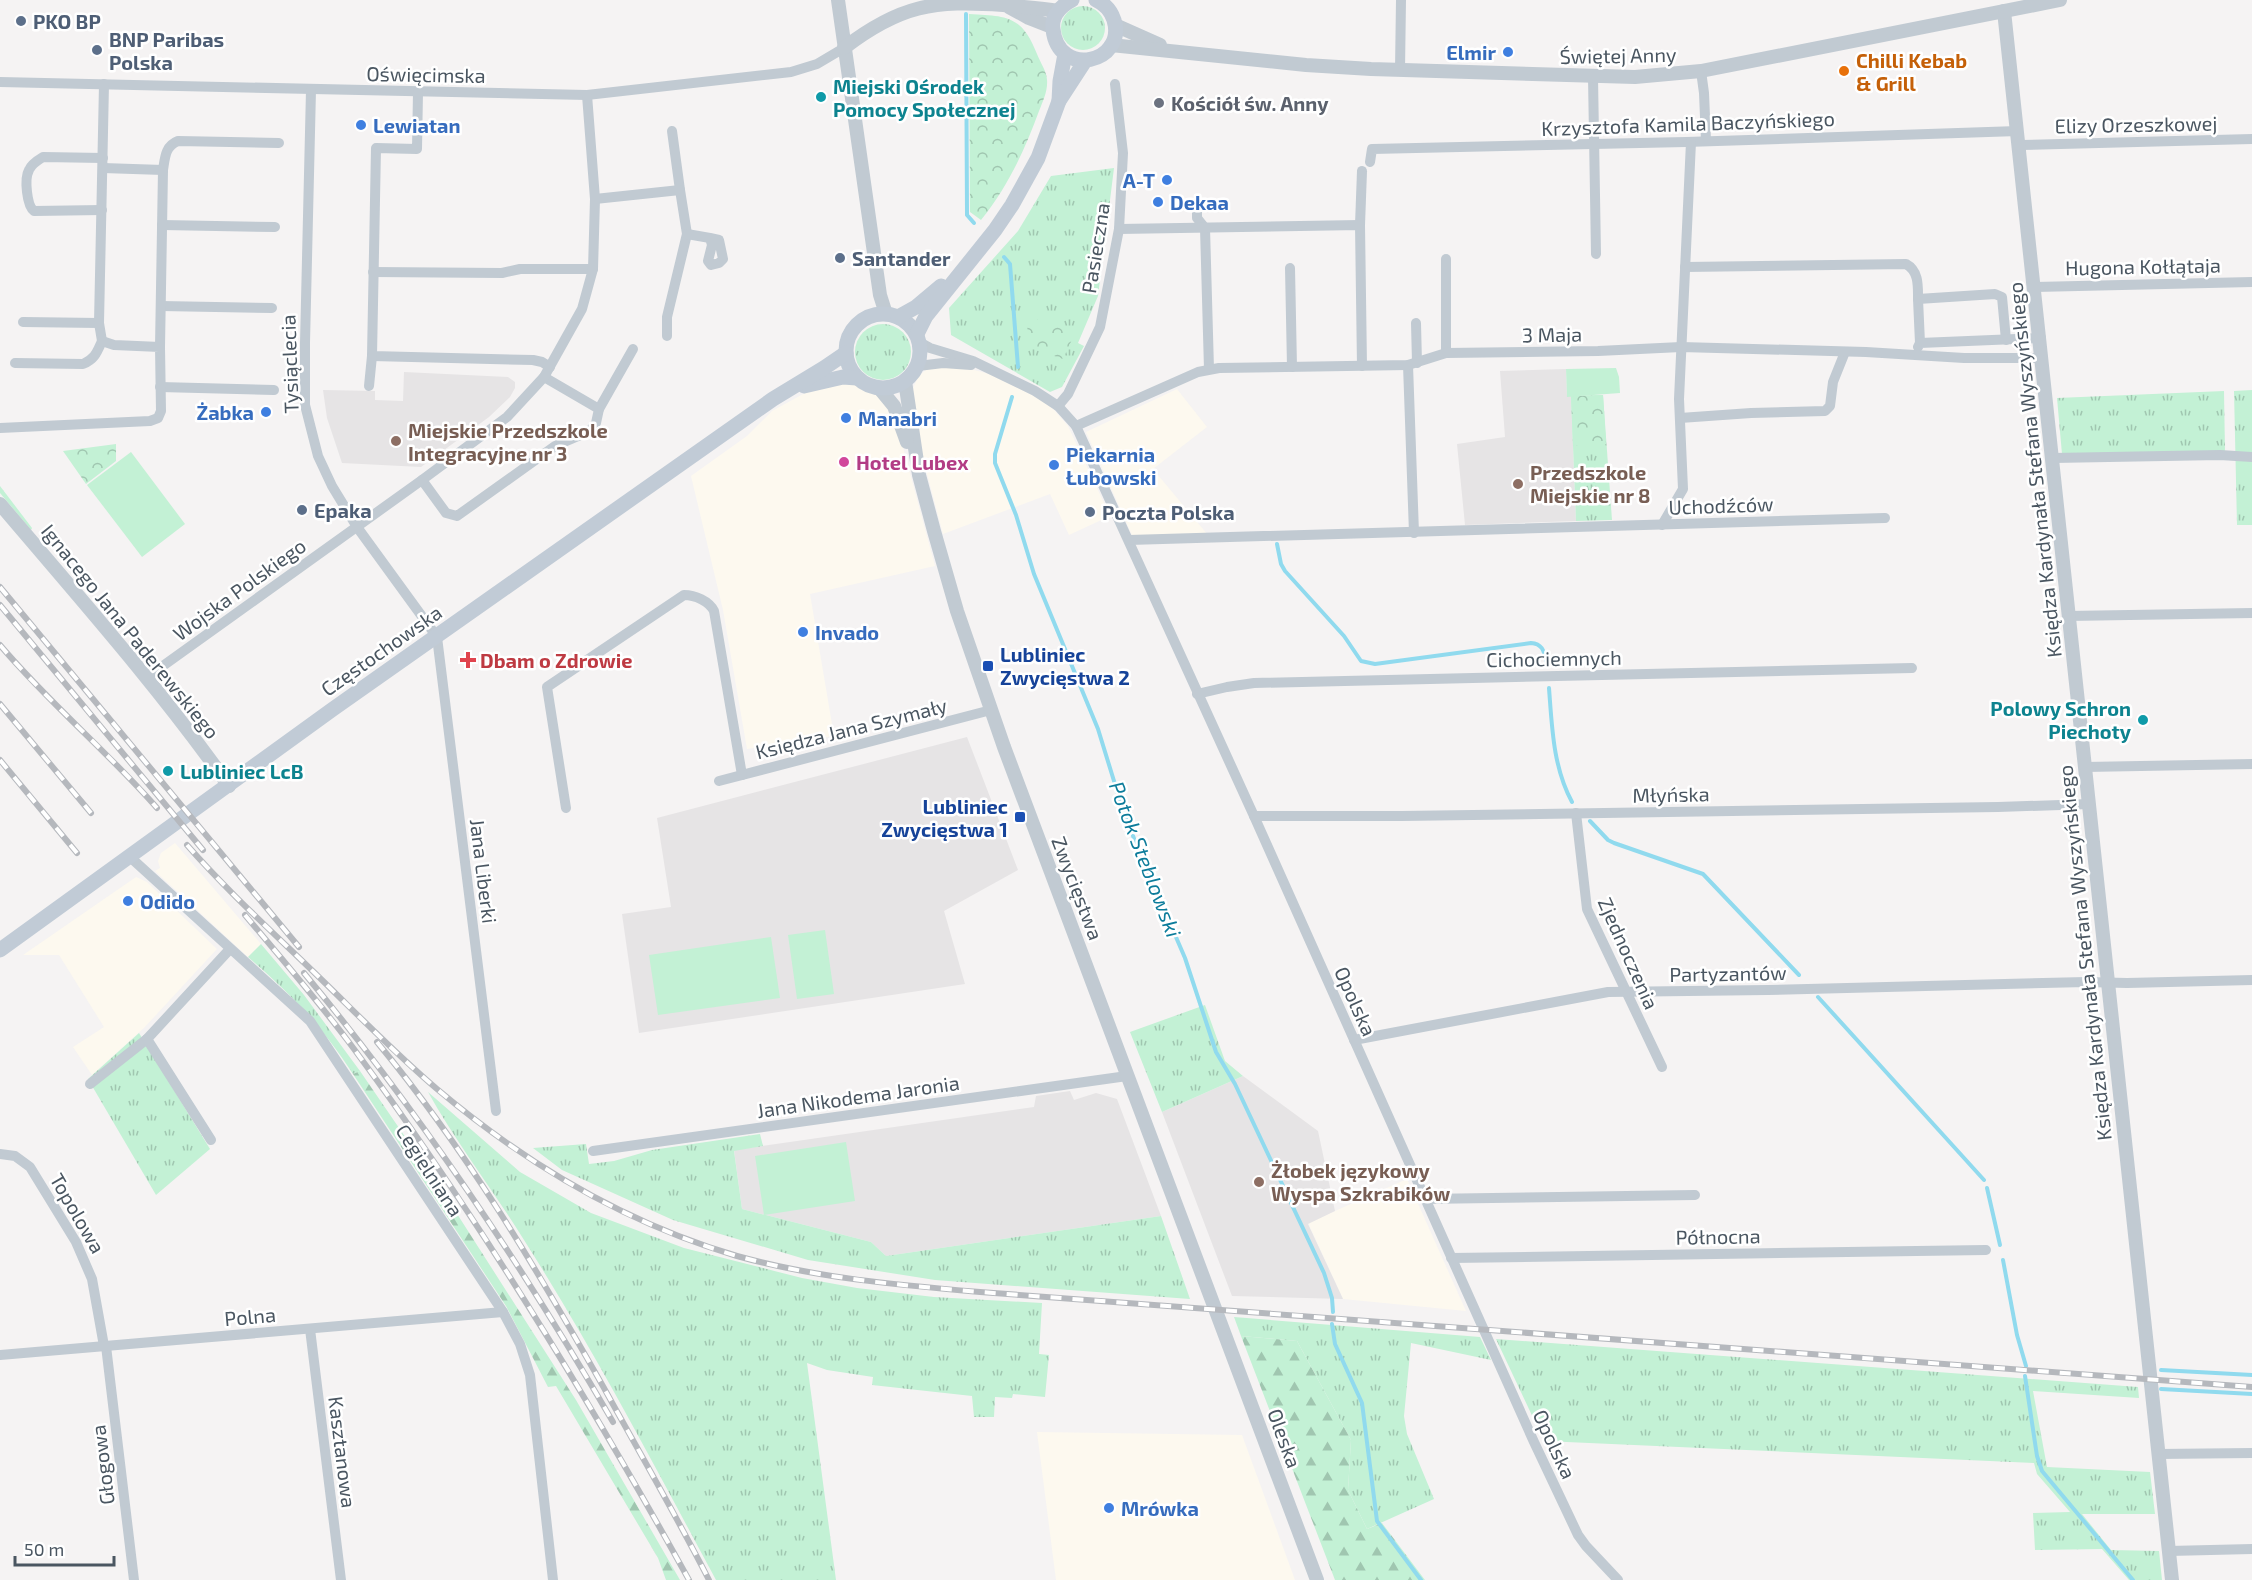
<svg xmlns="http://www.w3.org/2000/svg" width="2252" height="1580" font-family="'Exo 2',sans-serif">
	<defs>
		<pattern id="grass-tufts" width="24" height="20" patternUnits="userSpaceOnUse" patternTransform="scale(1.5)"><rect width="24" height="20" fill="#c3f1d5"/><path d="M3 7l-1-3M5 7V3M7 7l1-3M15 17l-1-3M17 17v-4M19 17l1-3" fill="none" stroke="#a0c6b0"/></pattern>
		<pattern id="forest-firs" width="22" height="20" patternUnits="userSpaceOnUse" patternTransform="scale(1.5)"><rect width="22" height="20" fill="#c3f1d5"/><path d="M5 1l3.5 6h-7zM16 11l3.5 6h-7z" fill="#a0c6b0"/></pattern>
		<pattern id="park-crowns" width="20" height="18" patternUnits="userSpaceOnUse" patternTransform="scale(1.5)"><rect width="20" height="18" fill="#c3f1d5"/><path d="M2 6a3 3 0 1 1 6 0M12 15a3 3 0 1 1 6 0" fill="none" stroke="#a0c6b0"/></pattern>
	</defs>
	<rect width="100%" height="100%" fill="#f5f3f3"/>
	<g fill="#fdf9ef">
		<path d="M963,367L989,374L1040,399L1054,410L1068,426L1110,516L1069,535L1050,494L943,534L918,440L912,391L918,377L928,368Z"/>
		<path d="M836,381L873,388L894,414L935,566L810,594L834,736L747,749L723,610L691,476L747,436L772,411L816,387Z"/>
		<path d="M1177,389L1207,427L1153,469L1208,535H1132L1086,432Z"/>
		<path d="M175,843L261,944L248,957L155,871L160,868L158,861L161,853Z"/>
		<path d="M136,877L147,882L217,949L144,1028L92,1075L73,1047L104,1027L59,955H23Z"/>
		<path d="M1407,1179L1466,1311L1343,1299L1308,1223Z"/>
		<path d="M1037,1432L1242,1435L1295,1580H1056Z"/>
	</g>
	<g fill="#e6e4e5">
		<path d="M1566,369L1567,396H1571L1576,521L1465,525L1457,444L1505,437L1500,371Z"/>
		<path d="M404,372L508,377L515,382V388L510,397L489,417L421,467L342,463L327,418L323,390L375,391V400L403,401Z"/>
		<path d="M967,737L1018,870L944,911L965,984L639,1033L622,914L671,907L657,818Z"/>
		<path d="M1243,1076L1318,1131L1335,1211L1308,1224L1343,1299L1232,1296L1162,1112Z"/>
		<path d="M1070,1091L1074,1100L1096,1093L1117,1099L1161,1216L886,1256L871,1242L742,1209L734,1150L1034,1107L1036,1096Z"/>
	</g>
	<g fill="url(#grass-tufts)">
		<circle cx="1083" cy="28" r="22"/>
		<path d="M1114,168L1098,296L1078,343L1084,346L1062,387L1050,392L951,335L949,308L1018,231L1051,176Z"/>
		<circle cx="883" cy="352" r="28"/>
		<path d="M2252,390V525H2237L2234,391Z"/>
		<path d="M2224,391L2225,452L2062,454L2057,398Z"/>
		<path d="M1603,395L1612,520L1576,521L1571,396Z"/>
		<path d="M0,486L32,528L31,530L0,493Z"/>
		<path d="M261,944L304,995L360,1071L353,1074C321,1025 292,995 248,957Z"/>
		<path d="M1205,1005L1225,1061L1243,1076L1162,1112L1130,1032Z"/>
		<path d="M139,1033L210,1149L156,1195L88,1079Z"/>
		<path d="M428,1092L520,1172L591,1213L684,1248L802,1278L857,1288L934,1297L1042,1303L1039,1354L1049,1355L1045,1397L1013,1394L1012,1398L995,1397L994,1417H974L972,1396L872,1385L873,1377L827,1370L807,1363L836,1580H716C654,1465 594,1350 524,1240C493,1190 457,1144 428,1092Z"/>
		<path d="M760,1134L763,1146L734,1151L742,1209L871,1242L886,1256L1161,1216L1190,1299L935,1280L808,1260L673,1220L562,1170L533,1148L586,1144L589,1164L614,1161L652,1150Z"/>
		<path d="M1234,1317L1480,1337L1491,1360L1411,1343L1404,1416L1407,1434L1434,1499L1367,1529L1348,1490L1351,1440L1297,1341L1241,1336Z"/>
		<path d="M1496,1339L2138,1387L2139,1398L2033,1391L2047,1467L2150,1472L2155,1514H2082L2111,1550L2159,1551L2162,1580H2129L2102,1549L2035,1550L2033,1513L2070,1512L2037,1474L2034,1463L1544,1441Z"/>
	</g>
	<g fill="url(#forest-firs)">
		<path d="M360,1071L445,1195L576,1400L680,1580H666L658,1558L556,1386L548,1387L506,1306L353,1074Z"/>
		<path d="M1241,1336L1297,1341L1351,1440L1348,1490L1367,1529L1382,1523L1425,1580H1335Z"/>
	</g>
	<g fill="url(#park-crowns)">
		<path d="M969,14C1008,16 1022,16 1037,54C1040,62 1047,72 1047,80C1048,90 1043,101 1039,111C1024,152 1008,186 981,220L970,212Z"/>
		<path d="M1027,316L1075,333L1063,359L1028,347Z"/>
		<path d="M1603,395L1606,444L1573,446L1571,396Z"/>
		<path d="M116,444V461L86,484L63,451Z"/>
	</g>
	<g fill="#c3f1d5">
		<path d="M1616,368L1619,377L1620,393L1567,397L1566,369Z"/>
		<path d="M131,452L185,524L142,557L87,485Z"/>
		<path d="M825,930L834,994L797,999L788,935Z"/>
		<path d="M771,937L780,998L658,1015L649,955Z"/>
		<path d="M846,1142L855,1201L764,1215L755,1156Z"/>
	</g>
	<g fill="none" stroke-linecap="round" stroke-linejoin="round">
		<g stroke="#90daee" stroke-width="4">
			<path d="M966,14L967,215L974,223"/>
			<path d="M1004,257L1010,264L1018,367"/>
			<path d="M1012,397L995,454V463L1016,515L1034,574L1098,729L1122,807L1138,849L1185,958L1216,1052L1235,1084L1324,1273L1332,1298L1333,1312"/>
			<path d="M1277,544L1281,564L1285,571L1344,636L1361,661L1375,664L1531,643C1544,644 1544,653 1547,664"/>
			<path d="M1549,688C1552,727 1553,767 1572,802"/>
			<path d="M1590,821L1608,840L1614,843L1703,874L1799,975"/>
			<path d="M1818,997L1984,1180"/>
			<path d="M1987,1188L2000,1245"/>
			<path d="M2003,1260L2017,1335L2026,1366"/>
			<path d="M1332,1324L1335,1344L1362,1403L1377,1521L1421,1580"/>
			<path d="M2161,1370L2252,1375"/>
			<path d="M2025,1376L2037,1456L2042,1471L2133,1580"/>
			<path d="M2161,1389L2252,1394"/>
		</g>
		<g stroke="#c1cad2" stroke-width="10">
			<path d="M1400,70L1401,0"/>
			<path d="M1701,71L1704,93L1706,141"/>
			<path d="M1593,77L1596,254"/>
			<path d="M0,82L587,95L791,72L817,64L844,48"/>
			<path d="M311,90L305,343V405L318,456L332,486L357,527L437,637L496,1111"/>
			<path d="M418,92L417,149L376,148L372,356L533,360L542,362L550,367"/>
			<path d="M672,131L680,190"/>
			<path d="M2020,145L2252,139"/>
			<path d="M1370,162L1372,149L1686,142L2018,131"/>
			<path d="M103,168L163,170"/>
			<path d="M595,199L680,190L687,234L667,317V336"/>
			<path d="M1197,205V218L1205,228L1209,369"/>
			<path d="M102,210L34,211C27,206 24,179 29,170C31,165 38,160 43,157L103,158"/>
			<path d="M162,225L275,227"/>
			<path d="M1360,225L1362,171"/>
			<path d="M1119,229L1360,225L1362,366"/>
			<path d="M687,234L710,238L712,245L708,261L711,265L719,263L723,259L719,240L710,238"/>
			<path d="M1446,259V353"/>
			<path d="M1685,267L1906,264C1919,271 1918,286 1918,299"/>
			<path d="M1290,268L1292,367"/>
			<path d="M373,272L502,273L520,269H593"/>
			<path d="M2035,287L2252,282"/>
			<path d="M161,306L272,308"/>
			<path d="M23,322L99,323"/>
			<path d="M1416,323L1417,363"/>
			<path d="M102,341L99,323L104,84"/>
			<path d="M919,342L930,348L973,361L1035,391L1058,406L1076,426L1254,816L1534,1442L1578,1535L1586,1546L1618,1580"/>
			<path d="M1920,343L1918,299L1995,294L2002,297L2006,340"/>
			<path d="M160,347L163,170C165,158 165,146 178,141L279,143"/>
			<path d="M1918,347L1920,343L2041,338"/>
			<path d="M15,363L83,364C95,359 97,352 102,341"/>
			<path d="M1408,365L1414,533"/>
			<path d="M918,366L943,363L971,365"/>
			<path d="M369,386L372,356"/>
			<path d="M160,387L274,390"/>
			<path d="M1058,406L1068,394L1100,327L1119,229L1123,153L1115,84"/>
			<path d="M599,409L633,349"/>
			<path d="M1680,418L1751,413L1825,411L1830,406L1833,382L1845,352"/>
			<path d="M1076,426L1198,372L1219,368L1408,365L1446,353L1598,351L1681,347L1866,352L1964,358H2043"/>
			<path d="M0,428L150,421L158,418L161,411L160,347L114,345L102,341"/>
			<path d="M2053,458L2220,455L2252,457"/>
			<path d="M422,480L446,513L457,516L555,446L590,431L596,423L599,409L544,377"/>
			<path d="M1662,525L1683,489L1679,399L1691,142"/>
			<path d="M1129,540L1885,518"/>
			<path d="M2068,616L2252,613"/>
			<path d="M146,678L422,480L507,417L544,377L582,309L593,269L595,199L587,95"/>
			<path d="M1197,694L1227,687L1254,683L1912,668"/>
			<path d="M2085,767L2252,764"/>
			<path d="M719,781L991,710"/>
			<path d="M566,808L547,687L684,595C695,595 709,601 714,611L742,775"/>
			<path d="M1576,813L1587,909L1662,1067"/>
			<path d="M1254,816H1402L1998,807L2089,804"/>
			<path d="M130,857L310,1021L503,1312L520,1344L530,1375L553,1580"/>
			<path d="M1354,1040L1608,992L1768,990L2086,982L2127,983L2252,980"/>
			<path d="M90,1084L147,1039"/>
			<path d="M211,1140L147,1039L230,949"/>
			<path d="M593,1151L1127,1076"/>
			<path d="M0,1154L15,1156L30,1167L76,1242L92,1279L104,1346"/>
			<path d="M1424,1199L1695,1195"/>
			<path d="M1451,1258L1986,1250"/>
			<path d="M310,1329L341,1580"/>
			<path d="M106,1346L134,1580"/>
			<path d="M0,1355L503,1312"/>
			<path d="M2158,1454L2252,1453"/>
			<path d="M2169,1551L2252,1549"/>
		</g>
		<g stroke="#c1cad2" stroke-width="14">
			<path d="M838,0L880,295L886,314"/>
			<path d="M1009,7L1029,18L1052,27"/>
			<path d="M2004,11L2172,1580"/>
			<path d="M1115,25L1160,45"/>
			<path d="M1111,45L1306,65L1371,69L1635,77L1701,71L2060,0"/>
			<path d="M844,48C900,5 934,0 1003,5C1022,7 1040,8 1058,11"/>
			<path d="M905,381L919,475L934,531L957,611L1004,747L1317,1580"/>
			<path d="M880,389L894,406L907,442"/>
			<path d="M0,504C78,596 159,687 229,786"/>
		</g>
		<g stroke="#c1cbd6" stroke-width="15">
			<path d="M1072,0C1061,6 1051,16 1053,29C1058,79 1127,63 1114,20C1111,11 1105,4 1096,0"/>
			<path d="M1059,101L1060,81L1065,54"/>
			<circle cx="883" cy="351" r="37"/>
			<path d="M898,317L916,307L941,286"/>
			<path d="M917,334L926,316L995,230L1012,205L1038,158L1059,101L1085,61"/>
			<path d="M804,386L843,377L857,378"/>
			<path d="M0,950L333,709L773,399L824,368L846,353"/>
		</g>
		<defs>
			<g id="rail">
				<path d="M0,587L299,947"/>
				<path d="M0,605L203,850"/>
				<path d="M0,645C49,703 107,751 157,808"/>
				<path d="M0,704L91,813"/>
				<path d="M0,760L77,853"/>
				<path d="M187,845C229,893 278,937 324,982C361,1018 398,1056 437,1089C526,1164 625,1223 737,1256C816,1278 898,1285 980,1292L2252,1387"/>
				<path d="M245,915C282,959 320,1003 354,1049C478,1217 588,1397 689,1580"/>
				<path d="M304,973C420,1113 522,1265 613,1422"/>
				<path d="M377,1042C467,1151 535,1266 604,1388C639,1452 676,1515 709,1580"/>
			</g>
		</defs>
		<use href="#rail" stroke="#b5b8bd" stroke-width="6"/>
		<use href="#rail" stroke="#fff" stroke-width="4" stroke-dasharray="11" stroke-linecap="butt"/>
	</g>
	<g fill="#5c6f8a" stroke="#fff" stroke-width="2">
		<circle cx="21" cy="21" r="6"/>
		<circle cx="97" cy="50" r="6"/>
		<circle cx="840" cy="258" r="6"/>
		<circle cx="302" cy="510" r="6"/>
		<circle cx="1090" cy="512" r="6"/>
	</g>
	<g fill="#3f7fe0" stroke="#fff" stroke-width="2">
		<circle cx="1508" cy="52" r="6"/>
		<circle cx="361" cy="125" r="6"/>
		<circle cx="1167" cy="180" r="6"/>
		<circle cx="1158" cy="202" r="6"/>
		<circle cx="266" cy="412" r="6"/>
		<circle cx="846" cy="418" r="6"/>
		<circle cx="1054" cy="465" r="6"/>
		<circle cx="803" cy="632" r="6"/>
		<circle cx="128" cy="901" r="6"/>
		<circle cx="1109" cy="1508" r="6"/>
	</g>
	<circle fill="#e8710a" stroke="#fff" stroke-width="2" cx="1844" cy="71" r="6"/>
	<g fill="#0f9aa8" stroke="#fff" stroke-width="2">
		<circle cx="821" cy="97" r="6"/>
		<circle cx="2143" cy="720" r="6"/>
		<circle cx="168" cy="771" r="6"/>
	</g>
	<circle fill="#6b7280" stroke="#fff" stroke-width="2" cx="1159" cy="103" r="6"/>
	<g fill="#8d6e63" stroke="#fff" stroke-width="2">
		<circle cx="396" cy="441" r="6"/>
		<circle cx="1518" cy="484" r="6"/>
		<circle cx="1259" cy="1182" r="6"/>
	</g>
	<circle fill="#d1479c" stroke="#fff" stroke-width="2" cx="844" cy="462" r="6"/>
	<path fill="#e0444e" stroke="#fff" stroke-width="2" d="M465 651h6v6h6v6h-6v6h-6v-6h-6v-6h6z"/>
	<g fill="#1a4fb4" stroke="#fff" stroke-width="2">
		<rect x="982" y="660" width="12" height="12" rx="3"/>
		<rect x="1014" y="811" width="12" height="12" rx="3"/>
	</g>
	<g text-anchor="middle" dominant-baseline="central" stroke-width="5" stroke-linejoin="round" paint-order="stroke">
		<g font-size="20" font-weight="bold" fill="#4e5e75" stroke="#fff" text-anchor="start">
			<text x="33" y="21">PKO BP</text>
			<text x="109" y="39">BNP Paribas<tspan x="109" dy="23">Polska</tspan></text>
			<text x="852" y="258">Santander</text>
			<text x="314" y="510">Epaka</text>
			<text x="1102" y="512">Poczta Polska</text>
		</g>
		<g font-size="20" font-weight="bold" fill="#366cbe" stroke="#fff" text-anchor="start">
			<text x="1496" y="52" text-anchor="end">Elmir</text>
			<text x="373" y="125">Lewiatan</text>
			<text x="1155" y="180" text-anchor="end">A-T</text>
			<text x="1170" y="202">Dekaa</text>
			<text x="254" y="412" text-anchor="end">Żabka</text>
			<text x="858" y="418">Manabri</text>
			<text x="1066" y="454">Piekarnia<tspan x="1066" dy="23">Łubowski</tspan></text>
			<text x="815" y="632">Invado</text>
			<text x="140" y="901">Odido</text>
			<text x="1121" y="1508">Mrówka</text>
		</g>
		<g font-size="20" fill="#4a5661" stroke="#fff">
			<text transform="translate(1618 55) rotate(-1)">Świętej Anny</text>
			<text transform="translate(426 74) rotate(1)">Oświęcimska</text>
			<text transform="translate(1688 123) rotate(-2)">Krzysztofa Kamila Baczyńskiego</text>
			<text transform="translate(2136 124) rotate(-1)">Elizy Orzeszkowej</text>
			<text transform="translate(1095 248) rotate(-81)">Pasieczna</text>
			<text transform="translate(2143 266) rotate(-1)">Hugona Kołłątaja</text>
			<text transform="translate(1552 334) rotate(-1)">3 Maja</text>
			<text transform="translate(289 364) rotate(-92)">Tysiąclecia</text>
			<text transform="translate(2034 470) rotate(-96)">Księdza Kardynała Stefana Wyszyńskiego</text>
			<text transform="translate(1721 505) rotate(-2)">Uchodźców</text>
			<text transform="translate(239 589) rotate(-36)">Wojska Polskiego</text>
			<text transform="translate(131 631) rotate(51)">Ignacego Jana Paderewskiego</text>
			<text transform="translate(381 650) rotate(-35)">Częstochowska</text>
			<text transform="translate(1554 658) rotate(-1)">Cichociemnych</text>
			<text transform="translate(851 728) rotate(-14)">Księdza Jana Szymały</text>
			<text transform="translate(1671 794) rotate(-1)">Młyńska</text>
			<text transform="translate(484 871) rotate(83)">Jana Liberki</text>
			<text transform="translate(1078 888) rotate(69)">Zwycięstwa</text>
			<text transform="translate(1629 953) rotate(66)">Zjednoczenia</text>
			<text transform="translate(2084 953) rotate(-96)">Księdza Kardynała Stefana Wyszyńskiego</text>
			<text transform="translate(1728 973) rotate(-1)">Partyzantów</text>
			<text transform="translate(1356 1001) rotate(66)">Opolska</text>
			<text transform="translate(858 1096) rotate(-8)">Jana Nikodema Jaronia</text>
			<text transform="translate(430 1170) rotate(57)">Cegielniana</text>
			<text transform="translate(78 1213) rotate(60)">Topolowa</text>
			<text transform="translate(1718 1236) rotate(-1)">Północna</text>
			<text transform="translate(250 1316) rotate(-5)">Polna</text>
			<text transform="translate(1285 1438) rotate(70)">Oleska</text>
			<text transform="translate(1555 1444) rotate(65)">Opolska</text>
			<text transform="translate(343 1452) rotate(83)">Kasztanowa</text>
			<text transform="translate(102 1465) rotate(-97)">Głogowa</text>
		</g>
		<g font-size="20" font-weight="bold" fill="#c56008" stroke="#fff" text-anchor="start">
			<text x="1856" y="60">Chilli Kebab<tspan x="1856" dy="23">&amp; Grill</tspan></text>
		</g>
		<g font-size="20" font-weight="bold" fill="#0d838f" stroke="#fff" text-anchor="start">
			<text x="833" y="86">Miejski Ośrodek<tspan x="833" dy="23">Pomocy Społecznej</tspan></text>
			<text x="2131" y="708" text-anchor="end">Polowy Schron<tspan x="2131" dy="23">Piechoty</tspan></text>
			<text x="180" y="771">Lubliniec LcB</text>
		</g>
		<g font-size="20" font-weight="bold" fill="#5b616d" stroke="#fff" text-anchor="start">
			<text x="1171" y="103">Kościół św. Anny</text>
		</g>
		<g font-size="20" font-weight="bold" fill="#785e54" stroke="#fff" text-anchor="start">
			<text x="408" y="430">Miejskie Przedszkole<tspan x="408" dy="23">Integracyjne nr 3</tspan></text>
			<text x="1530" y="472">Przedszkole<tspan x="1530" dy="23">Miejskie nr 8</tspan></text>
			<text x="1271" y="1170">Żłobek językowy<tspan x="1271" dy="23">Wyspa Szkrabików</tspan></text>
		</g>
		<g font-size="20" font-weight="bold" fill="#b23c85" stroke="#fff" text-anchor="start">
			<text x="856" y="462">Hotel Lubex</text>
		</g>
		<g font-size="20" font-weight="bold" fill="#164399" stroke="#fff" text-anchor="start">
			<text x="1000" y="654">Lubliniec<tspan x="1000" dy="23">Zwycięstwa 2</tspan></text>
			<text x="1008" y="806" text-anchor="end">Lubliniec<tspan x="1008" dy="23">Zwycięstwa 1</tspan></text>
		</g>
		<g font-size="20" font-weight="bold" fill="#be3a42" stroke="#fff" text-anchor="start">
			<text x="480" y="660">Dbam o Zdrowie</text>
		</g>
		<g font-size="21" font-style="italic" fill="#0c7c9b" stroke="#fff">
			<text transform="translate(1146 859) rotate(69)">Potok Steblowski</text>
		</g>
	</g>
	<path d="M15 1556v9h99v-9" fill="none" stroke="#4a5661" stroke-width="3"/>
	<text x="24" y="1556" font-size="18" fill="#4a5661" stroke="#ffffff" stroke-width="4.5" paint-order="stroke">50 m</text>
</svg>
